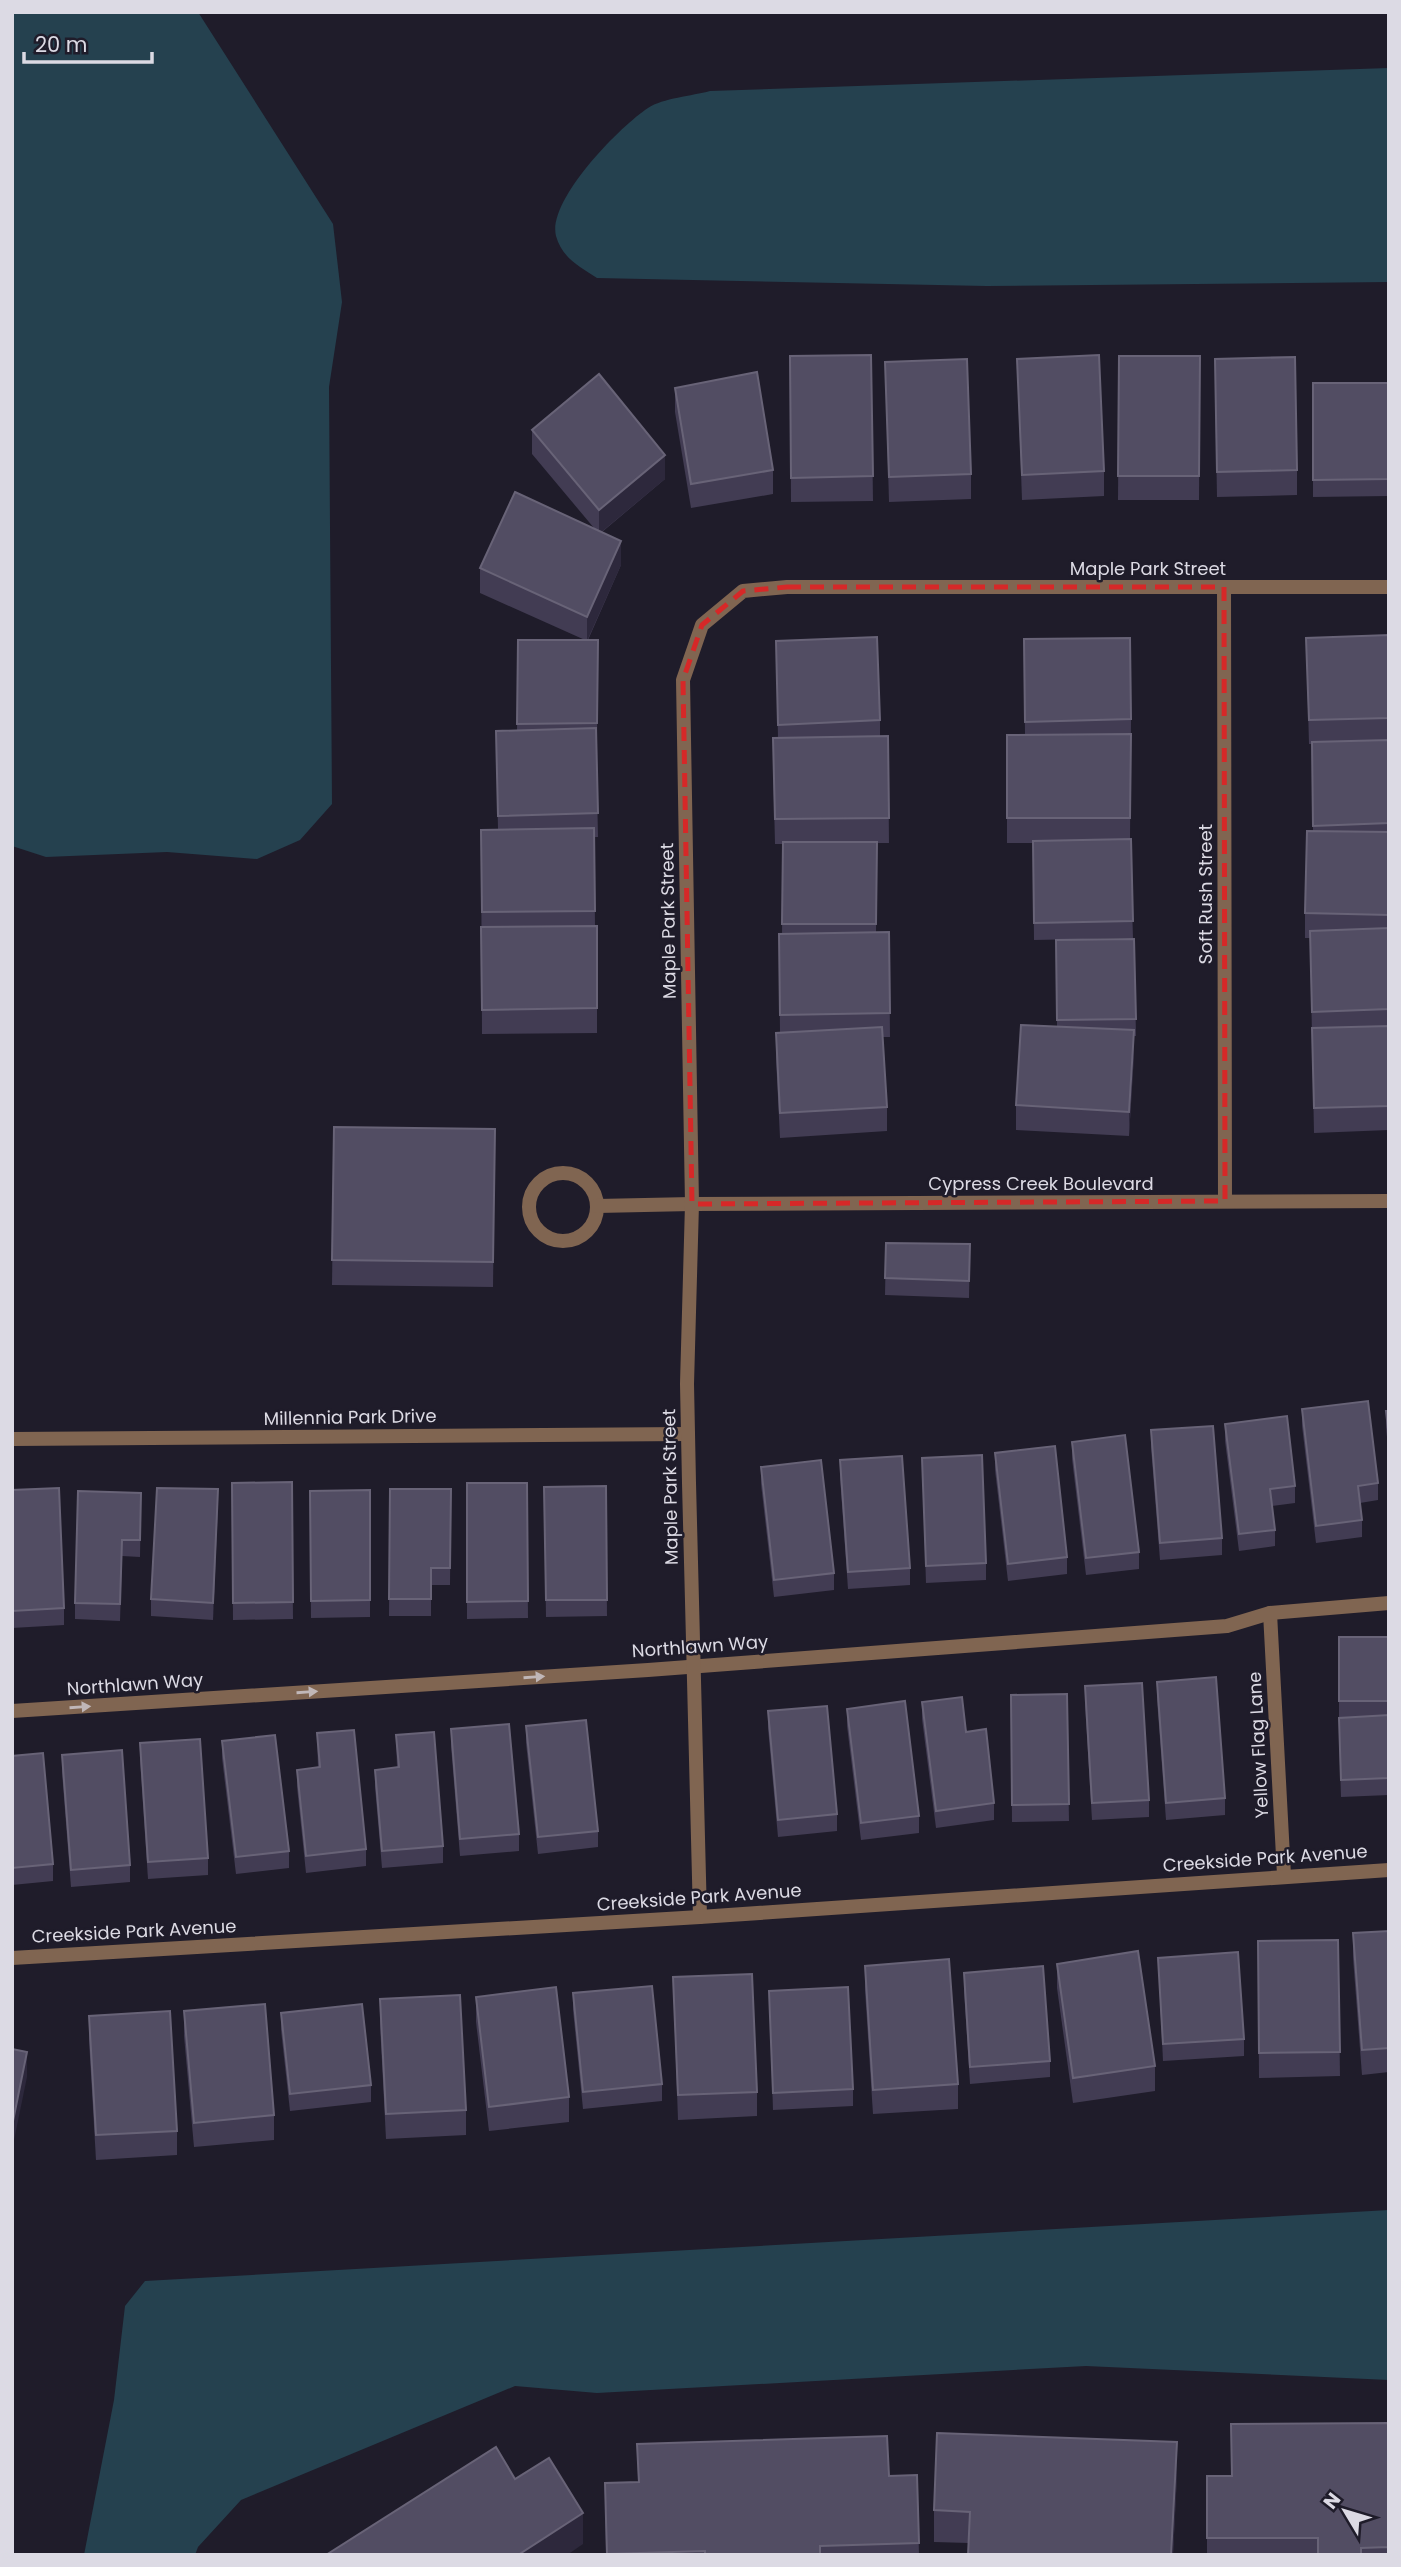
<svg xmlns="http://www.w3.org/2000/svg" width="1401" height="2567" font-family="Poppins,sans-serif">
	<rect width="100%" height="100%" fill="#1f1c2a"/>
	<g fill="#25414f">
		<path d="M12,12H198L333,224L342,302L329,387L332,804L300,840L257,859L167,852L46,857L12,846Z"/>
		<path d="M1389,68V282L987,286L597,278C580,267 562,258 556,236C547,201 619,127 648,108C663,98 692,96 710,91Z"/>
		<path d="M1389,2210V2380L1086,2366L597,2393L515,2386L241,2500L198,2547L195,2555H84L114,2400L125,2306L145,2281Z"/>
	</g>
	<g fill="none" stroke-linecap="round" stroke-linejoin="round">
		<g stroke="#806551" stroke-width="14">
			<circle cx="563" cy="1207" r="34"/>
			<path d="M597,1206L692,1204"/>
		</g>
		<g stroke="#806551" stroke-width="14">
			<path d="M1224,587L1225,1201"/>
			<path d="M692,1204L1389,1201"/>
			<path d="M12,1439L688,1434"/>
			<path d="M1270,1613L1284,1875"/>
			<path d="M12,1711L648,1670L1227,1626L1270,1613L1389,1603"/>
			<path d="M700,1917L689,1483L687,1384L692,1204L683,680L702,625L743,591L787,587H1389"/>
			<path d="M12,1958L700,1917L1389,1870"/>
		</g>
	</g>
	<g fill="#423c53">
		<path d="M871,355L873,501L791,502L790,356Z"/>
		<path d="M1119,356H1200L1199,500H1118Z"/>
		<path d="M1017,359L1104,471V496L1022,500Z"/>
		<path d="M885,362L971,474V499L889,502Z"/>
		<path d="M1215,383L1297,470V495L1217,497Z"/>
		<path d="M1313,383H1389V496L1313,497Z"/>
		<path d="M675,388L773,470V494L691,508L675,412Z"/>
		<path d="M532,430L665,479L602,532L621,565L588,640H598L597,740H596L598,837H594L595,926H597V1033L482,1034L481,830L498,829L496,731L517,730L518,640H585L480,593V568L594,528L532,454Z"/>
		<path d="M1389,635V1130L1314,1133L1310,938H1305V913L1313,831L1312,744H1309L1306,638Z"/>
		<path d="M1024,639L1131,719L1130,839L1133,938L1034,940L1033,843H1007V735H1025Z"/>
		<path d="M776,641L880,720V736H888L889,843H877L876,932H889L890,1037H883L887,1107V1131L780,1138L776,1058V1033H780L779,934H782L783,844H775L773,763L778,738Z"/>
		<path d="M1134,939L1136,1036H1134V1055L1129,1136L1016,1130V1105L1057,1026L1056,940Z"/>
		<path d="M334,1127L495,1129L493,1287L332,1285Z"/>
		<path d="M886,1243L970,1244L969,1298L885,1295Z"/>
		<path d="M1302,1409L1378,1483V1500L1360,1503L1362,1520V1537L1316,1543L1302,1426Z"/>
		<path d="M1386,1411H1389V1455L1386,1428Z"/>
		<path d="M1225,1424L1295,1486V1503L1272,1506L1275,1530V1546L1239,1551L1225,1441Z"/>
		<path d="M1151,1430L1222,1538V1555L1160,1560L1151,1447Z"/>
		<path d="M1072,1442L1139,1552V1569L1086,1575L1072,1459Z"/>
		<path d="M995,1453L1067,1557V1574L1008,1581L995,1470Z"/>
		<path d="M922,1458L986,1563V1580L926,1583Z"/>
		<path d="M840,1460L910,1568V1585L848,1589L840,1477Z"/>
		<path d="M761,1467L834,1573V1590L774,1597L761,1484Z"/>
		<path d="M292,1482L293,1619L233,1620L232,1483Z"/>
		<path d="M467,1483H527L528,1618L467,1619Z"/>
		<path d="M606,1486L607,1616L546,1617L544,1487Z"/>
		<path d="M390,1489H451L450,1585H431V1616H389Z"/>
		<path d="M12,1490L64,1608V1625L12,1628Z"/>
		<path d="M370,1490V1617L311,1618L310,1491Z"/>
		<path d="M141,1493L140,1557L122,1556L120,1621L75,1619V1603Z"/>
		<path d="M218,1506L213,1620L151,1616V1599Z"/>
		<path d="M1339,1637H1389V1795L1341,1797L1339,1735Z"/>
		<path d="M1157,1682L1225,1798V1815L1166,1820L1157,1699Z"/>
		<path d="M1085,1686L1149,1800V1817L1092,1820L1085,1703Z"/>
		<path d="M1067,1694L1069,1821L1012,1822L1011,1695Z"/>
		<path d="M922,1702L966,1732L994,1803V1820L936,1828L922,1719Z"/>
		<path d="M847,1709L919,1816V1833L861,1840L847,1726Z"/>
		<path d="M768,1711L837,1814V1831L778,1837L768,1728Z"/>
		<path d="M526,1726L598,1831V1847L538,1854L526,1743Z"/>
		<path d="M451,1729L519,1834V1851L460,1856L451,1746Z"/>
		<path d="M317,1733L366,1849V1866L306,1873L297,1787V1770L318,1768Z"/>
		<path d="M396,1735L443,1846V1863L382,1868L375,1787V1770L397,1768Z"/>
		<path d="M222,1741L289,1851V1868L236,1874L222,1758Z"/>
		<path d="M140,1743L208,1858V1875L148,1879L140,1760Z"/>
		<path d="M62,1755L130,1865V1882L71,1887L62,1772Z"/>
		<path d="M12,1756L53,1864V1881L12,1885Z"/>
		<path d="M1389,1931V2072L1362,2075L1353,1958V1933Z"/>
		<path d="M1338,1940L1340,2076L1259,2078L1258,1941Z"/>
		<path d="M1158,1958L1244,2039V2056L1163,2061Z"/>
		<path d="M1057,1964L1155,2066V2091L1073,2103L1057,1988Z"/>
		<path d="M865,1966L958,2084V2109L873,2114L865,1990Z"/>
		<path d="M964,1973L1050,2061V2077L970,2084L964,1990Z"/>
		<path d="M673,1977L757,2092V2116L678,2120Z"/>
		<path d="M769,1991L853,2089V2106L773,2110Z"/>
		<path d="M573,1993L662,2084V2101L583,2109L573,2010Z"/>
		<path d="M476,1997L569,2097V2122L489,2131L476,2022Z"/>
		<path d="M380,1999L466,2110V2135L386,2139L380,2024Z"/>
		<path d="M184,2011L274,2115V2140L194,2147L184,2036Z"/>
		<path d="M281,2013L371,2085V2102L290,2111L281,2030Z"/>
		<path d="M89,2016L177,2131V2155L96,2160L89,2040Z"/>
		<path d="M1389,2423V2555H1207V2476H1232Z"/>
		<path d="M637,2444L889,2476L917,2475L919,2555H606L605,2483L638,2482Z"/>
		<path d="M1177,2474L1173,2555H968L969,2543L934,2542V2510Z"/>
	</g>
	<g fill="#2d283c">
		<path d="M665,455V479L599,534V510Z"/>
		<path d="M621,541V565L587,641V617Z"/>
		<path d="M1134,1030V1055L1129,1136V1112Z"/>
		<path d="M218,1489V1506L213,1620V1603Z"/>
		<path d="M27,2052V2077L12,2150V2126Z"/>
		<path d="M1177,2442V2474L1173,2555H1171Z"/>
		<path d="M583,2513V2544L567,2555H518Z"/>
	</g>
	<g fill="#524d63" stroke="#686377" stroke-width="2">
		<path d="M871,355L873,476L791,478L790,356Z"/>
		<path d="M1099,355L1104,471L1022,475L1017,359Z"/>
		<path d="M1119,356H1200L1199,476H1118Z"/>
		<path d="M1295,357L1297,470L1217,472L1215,359Z"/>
		<path d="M967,359L971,474L889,477L885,362Z"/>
		<path d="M757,372L773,470L691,484L675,388Z"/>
		<path d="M599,374L665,455L599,510L532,430Z"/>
		<path d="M1313,383H1389V479L1313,480Z"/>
		<path d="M515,492L621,541L587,617L480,568Z"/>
		<path d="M1389,635V718L1309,720L1306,638Z"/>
		<path d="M877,637L880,720L778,725L776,641Z"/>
		<path d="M1130,638L1131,719L1025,722L1024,639Z"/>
		<path d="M518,640H598L597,723L517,724Z"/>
		<path d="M596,728L598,813L498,816L496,731Z"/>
		<path d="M1131,734L1130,818H1007V735Z"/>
		<path d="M888,736L889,818L775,819L773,738Z"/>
		<path d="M1389,740V823L1313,826L1312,742Z"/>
		<path d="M594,828L595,911L482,912L481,830Z"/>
		<path d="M1307,831L1389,832V915L1305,913Z"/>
		<path d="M1131,839L1133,921L1034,923L1033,841Z"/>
		<path d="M783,842H877L876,924H782Z"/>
		<path d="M597,926V1008L482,1010L481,927Z"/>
		<path d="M1389,928V1009L1312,1012L1310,931Z"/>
		<path d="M889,932L890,1013L780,1015L779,934Z"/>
		<path d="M1134,939L1136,1019L1057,1020L1056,940Z"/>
		<path d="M1021,1025L1134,1030L1129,1112L1016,1105Z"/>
		<path d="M1389,1026V1106L1314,1108L1312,1028Z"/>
		<path d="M882,1027L887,1107L780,1113L776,1033Z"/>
		<path d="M334,1127L495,1129L493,1262L332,1260Z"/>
		<path d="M886,1243L970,1244L969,1281L885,1278Z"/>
		<path d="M1368,1401L1378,1483L1358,1486L1362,1520L1316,1526L1302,1409Z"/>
		<path d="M1386,1411H1389V1438Z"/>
		<path d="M1287,1416L1295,1486L1270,1489L1275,1530L1239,1534L1225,1424Z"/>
		<path d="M1213,1426L1222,1538L1160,1543L1151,1430Z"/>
		<path d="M1125,1435L1139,1552L1086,1558L1072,1442Z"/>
		<path d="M1055,1446L1067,1557L1008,1564L995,1453Z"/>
		<path d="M982,1455L986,1563L926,1566L922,1458Z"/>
		<path d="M902,1456L910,1568L848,1572L840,1460Z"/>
		<path d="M821,1460L834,1573L774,1580L761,1467Z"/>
		<path d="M292,1482L293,1602L233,1603L232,1483Z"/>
		<path d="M467,1483H527L528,1601L467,1602Z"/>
		<path d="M606,1486L607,1600H546L544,1487Z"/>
		<path d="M59,1488L64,1608L12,1611V1490Z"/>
		<path d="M157,1488L218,1489L213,1603L151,1599Z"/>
		<path d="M390,1489H451L450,1568H431V1599H389Z"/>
		<path d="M370,1490V1600L311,1601L310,1491Z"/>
		<path d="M78,1491L141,1493L140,1540H122L120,1604L75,1603Z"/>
		<rect x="1339" y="1637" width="50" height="64"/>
		<path d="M1216,1677L1225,1798L1166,1803L1157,1682Z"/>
		<path d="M1142,1683L1149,1800L1092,1803L1085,1686Z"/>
		<path d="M1067,1694L1069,1804L1012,1805L1011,1695Z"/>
		<path d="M962,1697L966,1732L986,1729L994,1803L936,1811L922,1702Z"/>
		<path d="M905,1701L919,1816L861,1823L847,1709Z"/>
		<path d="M827,1706L837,1814L778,1820L768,1711Z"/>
		<path d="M1389,1715V1778L1341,1780L1339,1718Z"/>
		<path d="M586,1720L598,1831L538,1837L526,1726Z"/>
		<path d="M509,1724L519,1834L460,1839L451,1729Z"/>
		<path d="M354,1730L366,1849L306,1856L297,1770L320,1767L317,1733Z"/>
		<path d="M434,1732L443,1846L382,1851L375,1770L399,1767L396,1735Z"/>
		<path d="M275,1735L289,1851L236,1857L222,1741Z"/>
		<path d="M200,1739L208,1858L148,1862L140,1743Z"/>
		<path d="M122,1750L130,1865L71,1870L62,1755Z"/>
		<path d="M43,1753L53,1864L12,1868V1756Z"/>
		<path d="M1389,1931V2048L1362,2050L1353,1933Z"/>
		<path d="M1338,1940L1340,2052L1259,2053L1258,1941Z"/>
		<path d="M1138,1951L1155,2066L1073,2078L1057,1964Z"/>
		<path d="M1238,1952L1244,2039L1163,2044L1158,1958Z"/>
		<path d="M949,1959L958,2084L873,2090L865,1966Z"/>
		<path d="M1043,1966L1050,2061L970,2067L964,1973Z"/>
		<path d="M752,1974L757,2092L678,2095L673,1977Z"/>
		<path d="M652,1986L662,2084L583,2092L573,1993Z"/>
		<path d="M556,1987L569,2097L489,2107L476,1997Z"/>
		<path d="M848,1987L853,2089L773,2093L769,1991Z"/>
		<path d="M460,1995L466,2110L386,2114L380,1999Z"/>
		<path d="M265,2004L274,2115L194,2123L184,2011Z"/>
		<path d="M362,2004L371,2085L290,2094L281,2013Z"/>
		<path d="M170,2011L177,2131L96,2135L89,2016Z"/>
		<path d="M12,2049L27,2052L12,2126Z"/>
		<path d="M1389,2423V2555L1388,2547L1361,2548V2555H1318V2538H1207V2476H1232L1231,2424Z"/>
		<path d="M937,2433L1177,2442L1171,2555H968L970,2512L934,2510Z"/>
		<path d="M887,2436L889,2476L917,2475L919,2543L820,2546V2555H705V2551L607,2554L605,2483L639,2482L637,2444Z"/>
		<path d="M496,2447L515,2479L549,2458L583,2513L518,2555H326Z"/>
	</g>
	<defs><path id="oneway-solid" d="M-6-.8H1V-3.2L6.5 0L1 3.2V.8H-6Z" transform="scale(1.75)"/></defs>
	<g fill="#c0b7b8">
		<use href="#oneway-solid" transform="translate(534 1677) rotate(-4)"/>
		<use href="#oneway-solid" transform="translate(307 1692) rotate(-4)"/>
		<use href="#oneway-solid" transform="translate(80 1707) rotate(-4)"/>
	</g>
	<path fill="none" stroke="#d62828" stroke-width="5" stroke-dasharray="14 9" stroke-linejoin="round" d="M787,587H1224L1225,1201L692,1204L683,680L702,625L743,591Z"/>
	<g text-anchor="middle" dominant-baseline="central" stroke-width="5" stroke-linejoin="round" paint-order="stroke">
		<g font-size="18" fill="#dcdae4" stroke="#1f1c2a">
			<text x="1148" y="568">Maple Park Street</text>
			<text transform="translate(1205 894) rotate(-90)">Soft Rush Street</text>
			<text transform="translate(668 921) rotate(-91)">Maple Park Street</text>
			<text x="1041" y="1183">Cypress Creek Boulevard</text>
			<text transform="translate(350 1417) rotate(-1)">Millennia Park Drive</text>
			<text transform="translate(670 1487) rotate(-91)">Maple Park Street</text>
			<text transform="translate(700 1646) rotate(-4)">Northlawn Way</text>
			<text transform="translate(135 1684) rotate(-4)">Northlawn Way</text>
			<text transform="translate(1258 1745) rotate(-93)">Yellow Flag Lane</text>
			<text transform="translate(1265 1858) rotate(-4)">Creekside Park Avenue</text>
			<text transform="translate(699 1897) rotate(-4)">Creekside Park Avenue</text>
			<text transform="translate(134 1931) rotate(-3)">Creekside Park Avenue</text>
		</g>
	</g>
	<rect width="1401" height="2567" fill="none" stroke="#dcdae4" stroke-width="28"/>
	<g transform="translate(1345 2511) rotate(308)" stroke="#1f1c2a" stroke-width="5" paint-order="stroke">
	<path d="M0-5L12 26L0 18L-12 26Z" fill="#dcdae4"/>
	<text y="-10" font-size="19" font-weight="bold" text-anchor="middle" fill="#dcdae4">N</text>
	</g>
	<path d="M24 52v10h128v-10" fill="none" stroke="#dcdae4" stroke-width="3.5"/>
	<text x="35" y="52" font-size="21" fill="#dcdae4" stroke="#1f1c2a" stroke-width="5" paint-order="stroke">20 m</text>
</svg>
